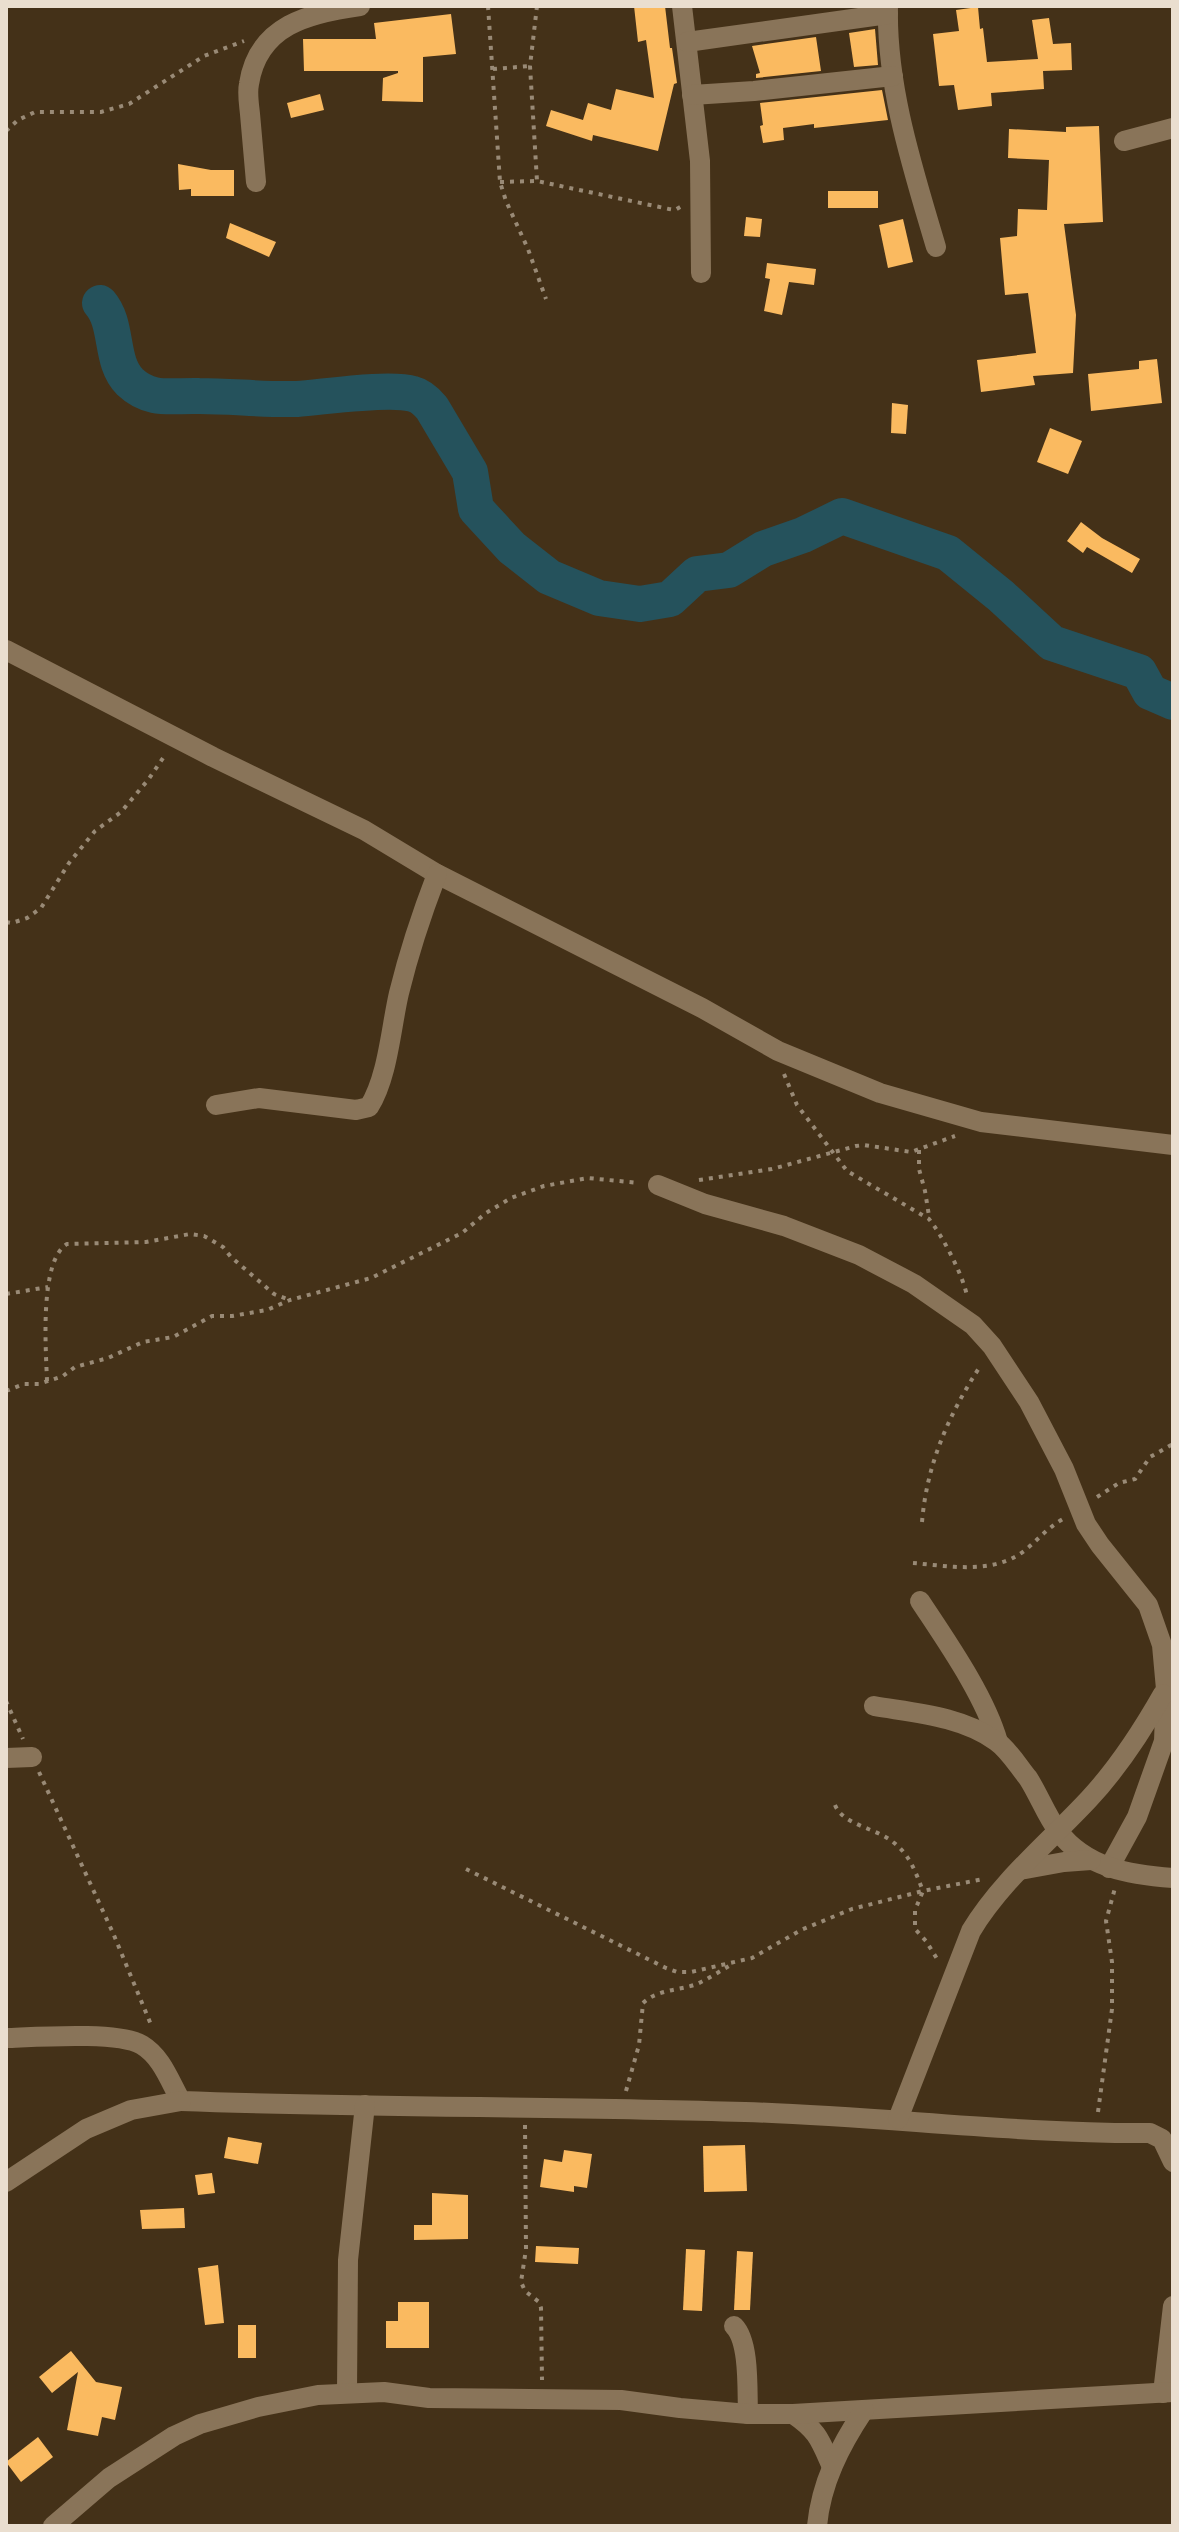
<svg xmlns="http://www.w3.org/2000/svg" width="1179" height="2532" font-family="'Asap Condensed',sans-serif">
	<rect width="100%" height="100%" fill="#443118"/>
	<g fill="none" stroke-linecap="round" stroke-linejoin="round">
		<path stroke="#25525c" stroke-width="36" d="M100,303C119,325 109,361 130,382C151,402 172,395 199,396C232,396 264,400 297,399C325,397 389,387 413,394C421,396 427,402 432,408L470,472L476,509L512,548L549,577L599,598L640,604L670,599L697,574L729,570L763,549L803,535L842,516L948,553L1001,596L1052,643L1139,672L1150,692L1173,702"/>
	</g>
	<g fill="#faba60">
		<path d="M634,6H665L670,48H672L677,83L674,84L658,151L593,135L592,141L546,126L551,110L583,120L588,103L611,110L616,89L654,98L646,40L638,42Z"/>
		<path d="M978,7L980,29L983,28L987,62L1038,59L1032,20L1049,18L1053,44L1071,43L1072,70L1043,71L1044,89L991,93L992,106L958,110L954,85L939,86L933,34L959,31L956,10Z"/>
		<path d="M451,14L456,54L423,57V102L382,101L383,78L398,73V71H304L303,39H376L374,23Z"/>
		<path d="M875,29L878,65L854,67L849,33Z"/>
		<path d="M816,37L821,71L756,78V74L760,73L752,46Z"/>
		<path d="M882,90L888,120L814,128V124L783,128L784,140L763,143L760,126L763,125L760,103Z"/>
		<path d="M320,94L324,110L291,118L287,103Z"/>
		<path d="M1099,126L1103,222L1064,224L1076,315L1073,373L1033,376L1035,385L981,392L977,360L1036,353L1028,293L1005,295L1000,238L1017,236L1018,209L1047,210L1049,160L1008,158L1009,129L1066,132V127Z"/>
		<path d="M178,164L211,170H234V196H191V189L179,190Z"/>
		<rect x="828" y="191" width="50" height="17"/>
		<path d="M746,217L762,219L760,237L744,236Z"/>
		<path d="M903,219L913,262L888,268L879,225Z"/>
		<path d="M230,223L276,242L269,257L226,238Z"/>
		<path d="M767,263L816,269L814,285L789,282L782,315L764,311L770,279L765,278Z"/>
		<path d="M1157,359L1162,403L1091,411L1088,374L1139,369V361Z"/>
		<path d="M892,403L908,405L906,434L891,433Z"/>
		<path d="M1050,428L1082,441L1068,474L1037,462Z"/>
		<path d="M1081,522L1102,538L1140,559L1132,573L1087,547L1083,553L1067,541Z"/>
		<path d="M228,2137L262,2143L258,2164L224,2158Z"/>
		<path d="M745,2145L747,2191L704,2192L703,2146Z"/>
		<path d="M564,2150L592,2154L587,2188L574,2186V2192L540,2187L544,2159L562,2162Z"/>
		<path d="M212,2173L215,2193L198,2195L195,2175Z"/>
		<path d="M432,2193L468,2195V2239L414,2240V2225H432Z"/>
		<path d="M184,2208L185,2228L142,2229L140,2210Z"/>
		<path d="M536,2246L579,2248L578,2264L535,2262Z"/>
		<path d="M686,2249L705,2250L702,2311L683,2310Z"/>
		<path d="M737,2251L753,2252L750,2310H734Z"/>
		<path d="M218,2265L224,2323L205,2325L198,2268Z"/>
		<path d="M398,2302H429V2348H386V2321H398Z"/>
		<rect x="238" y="2325" width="18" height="33"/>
		<path d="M71,2351L96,2382L122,2387L115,2420L102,2417L98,2436L67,2430L78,2372L52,2393L39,2377Z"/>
		<path d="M38,2437L53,2457L21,2482L6,2462Z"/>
	</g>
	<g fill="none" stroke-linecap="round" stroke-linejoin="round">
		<g stroke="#998a76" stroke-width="4" stroke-dasharray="4 6" stroke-linecap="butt">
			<path d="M488,6L500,182L506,201L528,249L546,299"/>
			<path d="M537,6L530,66L537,181"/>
			<path d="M493,69L530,66"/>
			<path d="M6,131L18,120L35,112H101L129,104L204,56L244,41"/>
			<path d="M500,182L537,181L669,209L675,210L682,206"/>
			<path d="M6,922L12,923L27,918L41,908L69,863L95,831L121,812L148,780L165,755"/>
			<path d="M784,1074L797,1105L847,1171L929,1219C942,1235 963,1275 967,1296"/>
			<path d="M919,1150V1169L925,1191L929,1216"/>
			<path d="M699,1180L772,1169L856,1146L864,1145L911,1152L955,1136"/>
			<path d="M6,1294L48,1287"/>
			<path d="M47,1381C46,1350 39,1261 67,1244L146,1242L190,1234L204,1236L223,1247L231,1257L274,1294L290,1300"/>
			<path d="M6,1391L24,1384H39L63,1376L75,1367L108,1358L143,1342L173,1337L212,1316H232L267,1310L290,1300L371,1278L462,1233L486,1213L511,1198L544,1186L588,1178L639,1183"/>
			<path d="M1097,1497L1119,1483L1135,1479L1150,1457L1173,1444"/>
			<path d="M922,1522C927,1463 949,1414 981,1365"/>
			<path d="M913,1563C949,1566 992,1575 1024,1551C1038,1540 1047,1528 1063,1519"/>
			<path d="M6,1701L23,1739"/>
			<path d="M39,1772L113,1933L152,2027"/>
			<path d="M835,1805C843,1825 876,1828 893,1842C910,1855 915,1871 923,1891L915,1910V1929L926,1941L939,1962"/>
			<path d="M466,1869L666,1968L677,1972H691L752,1958L801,1930L852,1909L923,1891L983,1879"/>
			<path d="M626,2091L639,2045L643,2003C658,1989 678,1991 697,1984C708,1979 720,1971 731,1965"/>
			<path d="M1098,2112L1112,2009V1962L1106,1921L1115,1888"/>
			<path d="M525,2125L526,2249L521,2282L525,2291L539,2302L541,2308L542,2380"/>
		</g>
		<g stroke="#897459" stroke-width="20">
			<path d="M682,6L700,161L701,273"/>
			<path d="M888,6C886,87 913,169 936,247"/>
			<path d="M687,42L888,14"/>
			<path d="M692,95L754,91L893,76"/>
			<path d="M1124,141L1173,128"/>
			<path d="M256,182C254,159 252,137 250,114C249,104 247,93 249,84C258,25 309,13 360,6"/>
			<path d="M6,650L213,757L364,830L437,874L702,1008L778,1051L880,1093L981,1122L1173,1145"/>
			<path d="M216,1105L259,1098L356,1110L369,1107C388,1077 391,1027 399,993C409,952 422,913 437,874"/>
			<path d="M658,1185L705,1204L784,1226L859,1255L914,1284L973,1325L992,1346L1029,1402L1064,1469L1086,1524L1100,1545L1148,1605L1162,1645L1166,1689L1164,1741L1137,1817L1109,1868"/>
			<path d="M920,1601C947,1642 985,1696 998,1742"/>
			<path d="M874,1706C915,1713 961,1716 996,1741C1009,1750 1018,1766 1028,1778C1039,1795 1046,1815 1058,1831C1086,1868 1130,1875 1173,1878"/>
			<path d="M6,1758L32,1757"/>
			<path d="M1020,1870L1064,1862L1091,1860"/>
			<path d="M6,2038C36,2037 119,2031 142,2045C162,2057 170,2082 181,2101C369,2108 557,2106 745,2112C880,2116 1015,2134 1150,2133L1162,2139L1173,2162"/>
			<path d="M898,2119L971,1931C1001,1881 1049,1842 1089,1799C1118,1768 1142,1731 1163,1694"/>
			<path d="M6,2182L86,2129L131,2110L181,2101"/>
			<path d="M734,2326C750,2342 747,2391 748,2414"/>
			<path d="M347,2393L348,2260L365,2105"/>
			<path d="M1163,2393L1173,2306"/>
			<path d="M793,2414C818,2431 820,2440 832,2467"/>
			<path d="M53,2526L109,2478L174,2436L200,2424L258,2407L318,2395L384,2392L429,2398L621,2400L680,2408L748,2414H793L1173,2392"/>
			<path d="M817,2526C821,2483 840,2446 864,2410"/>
		</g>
	</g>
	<rect width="1179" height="2532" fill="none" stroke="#eadecf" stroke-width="16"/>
</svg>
